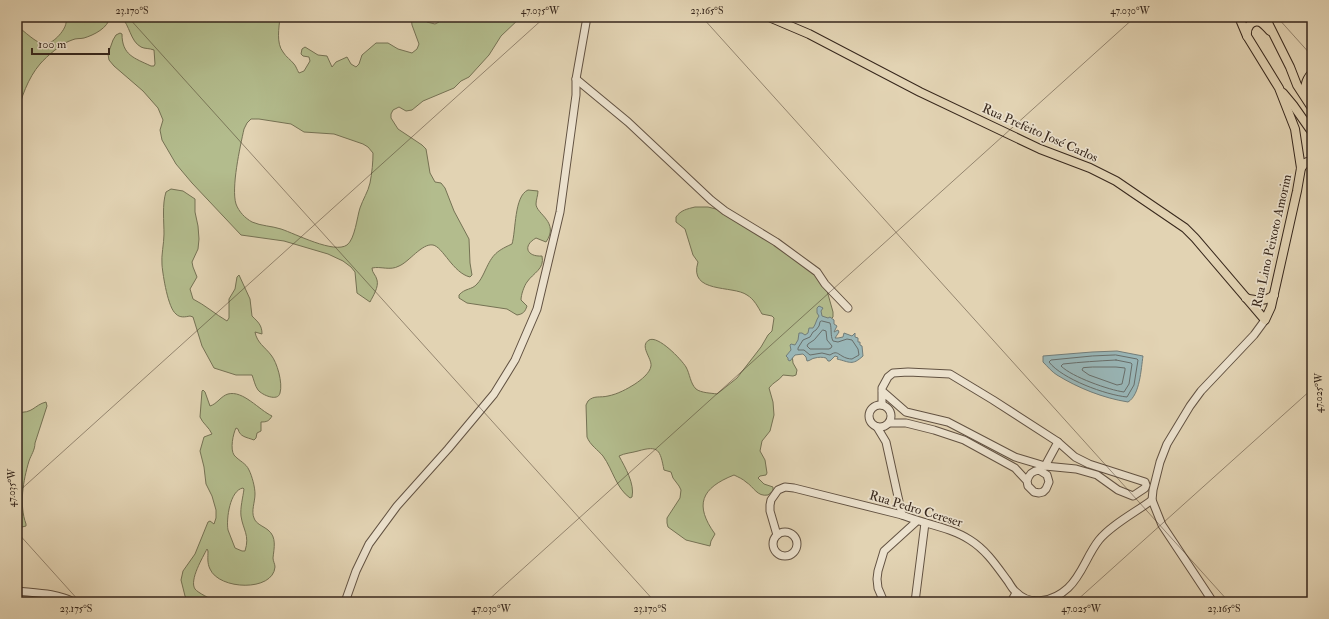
<svg xmlns="http://www.w3.org/2000/svg" width="1329" height="619" font-family="'IM FELL Double Pica',serif">
	<rect width="100%" height="100%" fill="#e2d3b3"/>
	<filter id="stains"><feTurbulence type="fractalNoise" baseFrequency=".005" numOctaves="4"/><feColorMatrix values="0 0 0 0 .2 0 0 0 0 .09 0 0 0 0 .02 0 0 0 .5 -.17"/></filter>
	<radialGradient id="worn" r=".72"><stop offset=".6" stop-color="#630" stop-opacity="0"/><stop offset="1" stop-color="#630" stop-opacity=".3"/></radialGradient>
	<g fill="#b3bc8d" stroke="#757254" fill-rule="evenodd">
		<path d="M65,17H110C108,28 94,35 84,38C80,39 76,38 72,40C62,43 47,56 40,64C28,78 21,98 17,115V26C23,30 37,44 44,44C52,45 65,31 66,23C67,21 66,20 65,17Z"/>
		<path d="M121,17H280C279,28 276,43 283,52C286,57 291,60 294,64C296,66 297,70 299,73L304,71L310,61L309,57L303,56L301,54L302,49L305,47L318,55L327,56L332,67L336,62L347,57L351,64L356,67L359,64L362,55L376,43H388L398,49L412,53L417,49L419,44L412,25L411,17H421L427,22L435,24L439,22L444,17H521L501,36L489,55L469,77L461,81L454,88L423,101L412,110L406,111L399,107L393,110L391,114V118L398,129L422,145L426,149L430,173L435,182L441,183L445,188L454,211L469,239L470,263L472,275L470,277C453,273 443,247 433,245C422,243 409,262 399,266C390,271 381,266 372,268C372,273 376,275 377,280C379,287 373,296 370,302L357,293L355,272L351,267L343,261L328,254L284,241L241,235L192,183L176,164L162,140L160,130L163,120L158,108L143,91L114,66L109,60L108,54L113,40L116,35L120,33L122,34C122,55 134,58 151,66H154L155,64L154,50C149,48 145,49 141,47C130,41 130,25 121,17ZM251,119H259L291,124L304,132L334,134L363,144L368,147L373,153C373,162 372,173 370,183C368,192 363,199 360,208C357,217 355,239 347,245C334,254 296,234 281,229C272,226 261,226 252,222C245,218 239,212 236,204C231,188 240,147 244,129L247,123Z"/>
		<path d="M171,189L183,191L195,199V212L198,226L199,239L198,249L192,262L193,267L197,277L190,289L193,299C205,305 215,314 227,321L229,318V299L235,289L237,277L239,275L250,299L252,316C258,322 262,325 262,334L255,332C257,343 265,347 271,355C277,362 283,383 280,393C278,402 262,395 258,390C255,386 254,380 252,375H236L214,368L202,346L193,317L190,316C185,317 180,318 176,314C168,308 163,276 162,265C161,255 164,244 164,234C164,222 162,204 166,192Z"/>
		<path d="M528,190L538,191C538,195 536,200 536,204C536,214 560,222 546,242L536,238C522,246 527,257 542,256C545,269 533,273 527,282C524,286 521,295 521,300L527,306C525,312 523,314 517,315L507,309L467,303L459,298V295C465,288 472,290 477,284C480,281 482,277 484,273C492,256 494,252 512,244C516,231 514,196 528,190Z"/>
		<path d="M695,207H708L720,210L743,226L765,236L824,280L833,312V317L830,320L792,354L793,363L797,370L796,375L793,376L783,375C779,381 773,382 769,388L773,402L774,415L770,431L762,441L760,451L765,460L767,473L766,475L760,476L758,478L764,484L773,487V491L768,495C757,497 754,487 746,482C743,479 738,477 734,475C701,488 694,505 715,534L711,541L710,546L686,540L668,527L667,523V518L680,498L681,490L679,486L673,478L671,472L664,470C660,450 659,445 638,451C631,453 625,453 619,456C625,467 635,484 632,497L630,498C616,488 613,470 603,456C598,450 590,445 587,437L586,405L588,401C594,395 600,398 608,396C618,394 627,389 635,384C641,380 650,373 651,366C652,358 639,346 649,340C658,335 681,359 686,367C690,374 690,383 696,389C701,393 711,393 717,394L737,378L761,347L768,335L772,331L774,318L772,316L762,314C758,307 754,299 747,295C733,285 688,294 698,262L693,255L685,229L676,222V217C681,210 687,209 695,207Z"/>
		<path d="M203,390L205,392L210,406C217,404 221,396 228,394C243,390 259,410 272,416C269,421 267,422 261,422V431L257,433L256,438L254,440C246,437 240,437 238,429L236,428C233,434 230,449 234,455C239,461 246,463 249,470C252,476 255,487 255,494C255,502 251,511 254,518C256,524 263,526 268,530C277,537 274,548 273,558C273,561 275,564 275,567C273,592 219,590 210,569C207,563 208,557 208,551L207,549C203,557 189,580 195,589C198,593 211,599 217,602H189L185,596L181,580L183,571L195,554L208,522L210,521L214,524L216,518V510L212,496L206,484L204,467L200,451L204,437L212,434C209,427 203,424 200,417L202,391ZM243,488L244,489C243,497 240,508 241,516C243,530 250,535 245,551H242L235,548C233,542 230,536 228,530C226,519 230,490 243,488Z"/>
		<path d="M46,402L47,406L35,443C35,450 31,455 29,461C23,481 19,505 26,524V526L22,527L17,525V412C33,414 34,405 46,402Z"/>
	</g>
	<g fill="#99b6b7" stroke="#727d79">
		<path d="M819,306L823,308L821,311L822,316L828,318L830,317L834,320V324L837,326L834,332L838,330L839,332L835,338H838L843,337L844,333L852,336L855,333V337L858,338V342H860V345L862,346L863,356C852,366 850,362 837,359L838,357L835,356L830,361H828L826,358C823,357 818,357 815,358C812,358 810,361 807,361L806,357L803,354L795,355L790,361L788,360V358L786,356L791,350L790,345L791,344L795,345L798,340L799,333H802L805,335L808,333L809,328H813C816,324 816,320 819,316L817,313V308Z"/>
		<path d="M1117,351L1143,356C1141,369 1140,395 1128,402C1103,398 1078,388 1057,375C1052,372 1047,366 1043,362V356L1092,352Z"/>
	</g>
	<g fill="none" stroke-linecap="round" stroke-linejoin="round">
		<g stroke="#686e6a" stroke-width="1">
			<path d="M822,321L830,323C832,329 830,335 833,341L838,342L847,339L852,340L858,349L859,355L852,359C849,359 845,358 842,356C837,353 836,351 830,355L822,353L810,355L804,350H798V348L803,340L810,337L813,332L816,330L819,326L820,322Z"/>
			<path d="M823,330L826,331L827,340L832,346L831,348L829,349H810L807,346L808,344L814,340Z"/>
			<path d="M1116,355L1137,359L1138,360L1134,385L1127,397C1106,395 1062,379 1049,362L1051,360L1092,356Z"/>
			<path d="M1116,360L1131,363L1132,364L1129,384L1124,392C1109,390 1072,377 1061,366L1063,364C1081,362 1098,361 1116,360Z"/>
			<path d="M1093,367H1116L1125,368V370L1122,384L1117,385L1089,375L1082,370L1083,368Z"/>
		</g>
		<defs>
			<g id="minor">
				<path d="M576,79L628,122L711,200L725,211L776,242L817,272L825,284L848,308"/>
				<path d="M882,391L906,412L948,422L1015,457L1045,466L1076,469L1097,475L1118,490L1133,496L1145,488L1146,485L1145,482L1089,464L1075,457L1058,442L993,400L950,374L908,372L893,373L888,377L882,388V405"/>
				<circle cx="880" cy="416" r="11"/>
				<path d="M890,423H906L934,430L964,440L1015,468L1027,481L1028,486L1034,492L1039,493L1043,492L1046,489L1049,482L1047,475L1039,470C1032,471 1029,474 1027,481"/>
				<path d="M877,427L886,442L902,515"/>
				<path d="M1045,466L1058,442"/>
				<circle cx="785" cy="544" r="12"/>
				<path d="M777,535L770,511V505L771,500L778,490L785,487L794,488L902,515C924,524 950,527 970,540C986,550 996,565 1007,580C1010,584 1012,589 1016,592C1030,607 1054,601 1068,588C1082,575 1087,555 1099,540C1111,525 1136,512 1152,500"/>
				<path d="M17,591C36,593 56,593 74,602"/>
				<path d="M345,602L356,571L369,544L397,506L448,449L494,394L515,360L537,309L560,212L576,95V79L587,17"/>
				<path d="M884,602L878,588L877,579L878,571L884,551L917,521"/>
				<path d="M915,602L925,523"/>
				<path d="M1011,602L1016,593"/>
				<path d="M1213,602L1162,525L1152,500L1153,490L1160,462L1167,444L1190,406L1201,391L1254,335L1265,320"/>
			</g>
			<g id="major">
				<path d="M769,17L809,34L920,92L1040,149L1090,168L1116,181L1185,228L1195,238L1265,320L1271,307L1297,191L1301,168L1295,129L1279,88L1247,36L1239,17"/>
				<path d="M1265,17L1290,67L1297,85L1312,108"/>
				<path d="M1247,36C1246,28 1251,19 1260,22C1264,24 1267,28 1270,31"/>
				<path d="M1283,93L1293,105L1312,132"/>
				<path d="M1307,97C1304,87 1305,81 1312,73"/>
				<path d="M1301,168L1305,163L1312,160"/>
				<path d="M1246,298C1257,301 1265,302 1274,295"/>
			</g>
		</defs>
		<use href="#minor" stroke="#625242" stroke-width="9"/>
		<use href="#major" stroke="#37271c" stroke-width="10"/>
		<use href="#minor" stroke="#ece2ce" stroke-width="7"/>
		<use href="#major" stroke="#e2d3b3" stroke-width="8"/>
	</g>
	<path fill="none" stroke="#37271c" stroke-width="1" stroke-opacity="0.45" d="M128,17L655,602M702,17L1229,602M1277,17L1312,56M17,493L545,17M17,532L80,602M486,602L1135,17M1075,602L1312,389"/>
	<g text-anchor="middle" dominant-baseline="central" stroke-width="3.5" stroke-linejoin="round" paint-order="stroke">
		<g font-size="13" fill="#37271c" stroke="#ece2ce">
			<text transform="translate(1040 133) rotate(24)">Rua Prefeito José Carlos</text>
			<text transform="translate(1272 241) rotate(-77)">Rua Lino Peixoto Amorim</text>
			<text transform="translate(916 509) rotate(17)">Rua Pedro Cereser</text>
		</g>
	</g>
	<rect width="1329" height="619" fill="none" stroke="#e2d3b3" stroke-width="44"/>
	<path d="M32 48v6h77v-6" fill="none" stroke="#37271c" stroke-width="2"/>
	<text x="38" y="48" font-size="12" fill="#37271c" stroke="#ece2ce" stroke-width="3" paint-order="stroke">100 m</text>
	<rect x="22" y="22" width="1285" height="575" fill="none" stroke="#37271c" stroke-width="1.5"/>
	<g font-size="10" text-anchor="middle" fill="#37271c">
		<text x="132" y="14">23.170°S</text>
		<text x="540" y="14">47.035°W</text>
		<text x="707" y="14">23.165°S</text>
		<text x="1130" y="14">47.030°W</text>
		<text transform="translate(1318 393) rotate(-90)" y="4">47.025°W</text>
		<text transform="translate(11 488) rotate(-90)" y="4">47.035°W</text>
		<text x="76" y="612">23.175°S</text>
		<text x="491" y="612">47.030°W</text>
		<text x="650" y="612">23.170°S</text>
		<text x="1081" y="612">47.025°W</text>
		<text x="1224" y="612">23.165°S</text>
	</g>
	<rect width="100%" height="100%" filter="url(#stains)"/>
	<rect width="100%" height="100%" fill="url(#worn)"/>
</svg>
